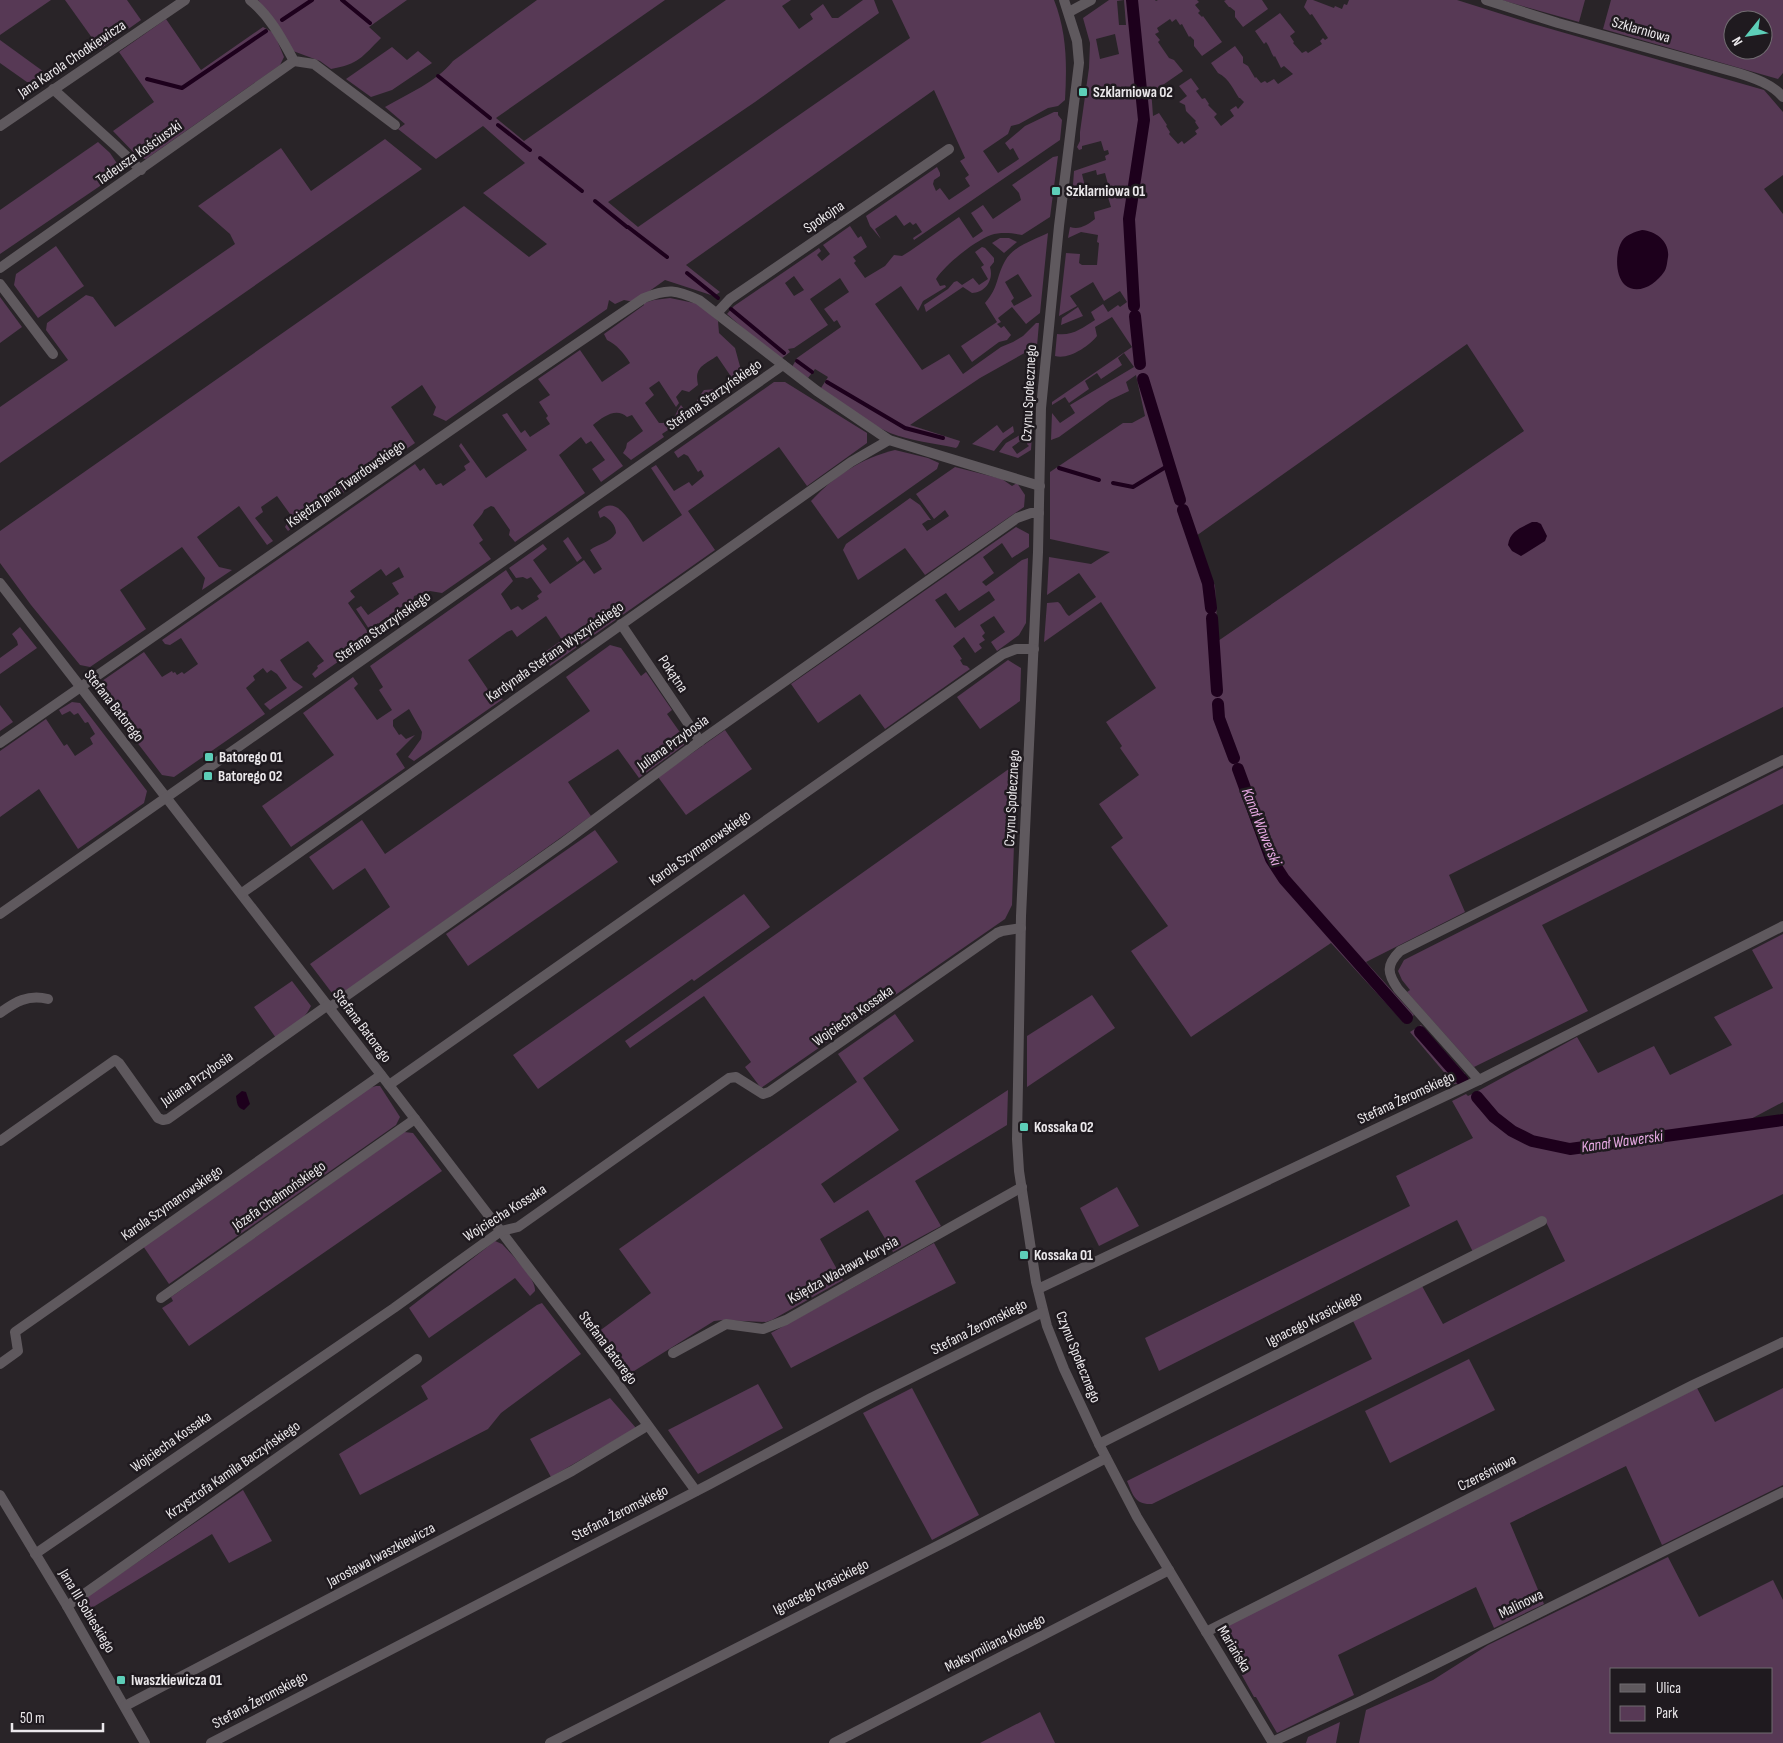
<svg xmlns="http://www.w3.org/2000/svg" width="1783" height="1743" font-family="'Sofia Sans Condensed',sans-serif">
	<rect width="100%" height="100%" fill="#292428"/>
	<g fill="#573955" fill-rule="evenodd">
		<path d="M0,0H51L0,35Z"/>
		<path d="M65,0H127L141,20L100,49Z"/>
		<path d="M258,0H407L369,27L381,38C362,57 359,64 331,69L320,61L293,51L277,25Z"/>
		<path d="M537,0H665L496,118L524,141L726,0H791L782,6L799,29L813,19L810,14L823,4L832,18H838L863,0H874L879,13L755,102L608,202L638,227L910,38L892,0H1054C1067,33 1067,65 1065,100L1058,106L1048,108L1019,124L1011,126L1008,134L983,151L998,173L1019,159L1013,148L1010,150L1005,143L1025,126L1054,112H1058V115L1062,120L1060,140L914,240L913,238L922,232L916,223L913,225L910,222L904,226L896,215L875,229L881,239L870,226L866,216L937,167L940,173V176L934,180L933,184L936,191L940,188L949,200L970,186L965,178L969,175L960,161L965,158L934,90L686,265L720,292L714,296L665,280L634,302L624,300L615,304L609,300L607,309L446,421L433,415L436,407L422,385L391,407L415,443L288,531L285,527L290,518V514L277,496L261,507L263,512L255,518L273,541L267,545L239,506L197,537L219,567L232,570L202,590L205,578L182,547L120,590L146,629L90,667L80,665L31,605L0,563V531L464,206L529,257L547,244L483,193L525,163L483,126L436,159L398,129L405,124L385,107C409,93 435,83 453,61Z"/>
		<path d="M1109,0H1155L1156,1L1158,0H1197L1199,2L1195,5L1200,11L1198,13L1202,17L1203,16L1222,42L1202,56L1194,46V40L1190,36L1189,37L1182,24L1180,25L1176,19L1172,22L1170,19L1157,28L1159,32L1155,34L1160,40L1158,42L1169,58L1174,60L1183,71L1157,89L1151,88L1153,116L1159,113L1167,125L1166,126L1170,132L1169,134L1178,144L1182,141L1184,144L1197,134L1195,131L1199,128L1195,122L1196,121L1186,111L1185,105L1179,102L1187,96L1179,86L1191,78L1199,89L1196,91L1202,99L1205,98L1209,104L1208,105L1217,114L1214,117L1221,126L1234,116L1230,110L1236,106L1238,109L1244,102L1240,98H1239C1234,91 1229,78 1218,73L1211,63L1235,46L1243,57V63L1248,66L1255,78L1256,77L1261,83L1265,81L1267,83L1274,79L1278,84L1293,74L1284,66L1281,68L1275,56L1274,57C1270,51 1270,47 1266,42L1264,44L1255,31L1280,13L1295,32L1290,36L1294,42L1293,43L1302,53L1306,51L1308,53L1322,44L1320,41L1323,38L1325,40L1328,38L1312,14L1310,15L1304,7L1307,0H1313L1334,8L1335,6L1342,9L1344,4L1347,5L1349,0H1457L1530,23L1764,90L1783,112V175L1764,189L1783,214V707L1449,875L1465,912L1366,962L1414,1015L1404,1023L1331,943L1191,1037L1131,951L1168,926L1111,847L1123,838L1099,804L1139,775L1120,748L1122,746L1106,722L1156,688L1101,602L1044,642L1047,603L1058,602C1063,606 1064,612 1069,616L1096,597L1079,573L1047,595L1049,557L1091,564L1110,552L1050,539V472L1123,423H1132L1145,416L1136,375L1126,382L1129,391L1110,400L1059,437L1051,440L1052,413L1060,423L1075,413L1070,405L1134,367L1124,353L1118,358L1122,365L1101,379L1097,373L1085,381L1089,389L1069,403L1065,397L1052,405V402L1132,347L1112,317L1095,327L1097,336C1089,346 1069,360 1055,356L1057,334C1073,336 1082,328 1095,320L1091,312L1103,304L1108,312L1118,305L1120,307L1127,302L1120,291L1104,301L1093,282L1070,296L1077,306L1059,316L1066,253L1080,254L1079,263L1082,265H1097L1099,243L1097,242L1098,235L1081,232L1068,238L1070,227C1080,230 1087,225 1095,219L1094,212L1111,207L1107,194L1110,192L1105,173L1097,175L1096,170L1082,174L1086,191L1078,193V198L1072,199L1074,171L1106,160L1105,156L1109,154L1108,150L1104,151L1101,141L1082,146V149L1079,150L1077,147L1080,141V132L1089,68L1090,43L1083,18ZM1124,0L1126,25H1119L1117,1ZM1115,34L1119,54L1100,59L1096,39ZM1467,344L1524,431L1218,641L1215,586L1196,536Z"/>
		<path d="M1226,0H1262L1268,9L1243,27L1235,17V11L1230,7H1229L1224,1Z"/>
		<path d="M1501,0H1585L1579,22Z"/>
		<path d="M1611,0H1783V73L1778,79L1603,29ZM1733,20H1763V50H1733Z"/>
		<path d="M166,19L201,70L263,27L274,33L284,57L280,65L146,159L139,158L113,131L154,102L119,52Z"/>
		<path d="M0,40L51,77L34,87L0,63Z"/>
		<path d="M392,47L407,60L418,51L432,63L392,90L371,97L346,79Z"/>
		<path d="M385,139L422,169L0,463V407L68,360L46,330L47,323L86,295L93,297L115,327L235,244L230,234L198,206L281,148L311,191Z"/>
		<path d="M98,142L110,153L122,171L0,254V210Z"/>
		<path d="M1058,156L1050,217L1022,235C1013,233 1000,232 991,235C973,242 946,264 936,279L940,286L945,285L946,287L923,301L918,311L901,286L875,304L922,370L949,354L963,374L1001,347L1013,342L1023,336L1036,323H1039L1037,346L980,378L910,425L960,441L958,446L956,448C934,443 911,441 890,433C865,422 843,404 821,388L828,377L815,369L808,378L792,367L797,358L841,327L837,320L834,322L824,309L849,292L840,278L810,299L828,325L794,348L788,349L790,352L781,359L773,355L727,314L734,306L819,248L821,251L817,255L822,261L830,254L823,245L850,226L858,238L861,236L867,247L853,257L856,261L854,263L865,278L885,266L894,255L902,256L910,251L959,217L973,238L983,231L971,213L983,205L993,219L1021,200L1019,193L1012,185L1053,157ZM794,276L804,290L794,296L785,283Z"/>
		<path d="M1048,233L1040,313L1026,324L1012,307L998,318L1001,322L997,324L1001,328L1004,326L1011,335L1007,340L999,342L972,362L961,346L997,322L985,303C999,287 996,277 1005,261C1013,246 1034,240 1048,233ZM1018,274L1032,296L1014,306L1011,301L1014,298L1005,282Z"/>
		<path d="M1000,238H1009L1017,242L1004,253L992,243Z"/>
		<path d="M56,246L84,286L38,318L14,285L16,274Z"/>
		<path d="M982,247L985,248L994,258V262L990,267C994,280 985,293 972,293L963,287L926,312L924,305L948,289L954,282L957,281L962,285L973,278L979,285L988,279L981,267L984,265L975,252Z"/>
		<path d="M0,297L22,327L0,343Z"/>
		<path d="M670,298L699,304L718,321L719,333L735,348L741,370L738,381L697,409C695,401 699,397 704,390L718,389L732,378L717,356C704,365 694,367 698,385L689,392L682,390L676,397L679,403L676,407L659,381L649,388L654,395L645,403L659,423C678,423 672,417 681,405L689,416L662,434L664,437L631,460L623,453L626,448L627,443L643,431L632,415L627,417C616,407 603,417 593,425L623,466L601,482L592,469L605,460L591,441L586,444L581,437L559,455L585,493L515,542L509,535L510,530L494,507L491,506L484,510C482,516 476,520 473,525L483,540L479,543L491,559L442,593L430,591L414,596L411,611L406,604L398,609L402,617L397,610L389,615L394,622L392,624L387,617L380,622L383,630L378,623L369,629L356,609L361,606L368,615L399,594L392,583L404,577L399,567L386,576L381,569L350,591L355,597L348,603L372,638L315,678L312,674L318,668L317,666L324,661L308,641L280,660L293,680L303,687L270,710L264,704L287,688L277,674L271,670L267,673L263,668L253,676L255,680L246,688L265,714L174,777L162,775L100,694L102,681L144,652L162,677L172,671L173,673L175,672L177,675L182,672L184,674L198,664L181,638L170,645L165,644L162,640L415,464L420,471L424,468L436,485L441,483L443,486L466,470L464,466L470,462L459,446L461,443L486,478L527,450L502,415L507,413L521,433L525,430L530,437L550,424L546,418L548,416L539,402L550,395L538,379L580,350L602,382L630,363C624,353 617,345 607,340L604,334L644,305V303L654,300Z"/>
		<path d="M1078,307L1083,316L1061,325L1062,318Z"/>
		<path d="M774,382H785L867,433V443L807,486L779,447L688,511L715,550L550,666L542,654L562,640L546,616L517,637L512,630L507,632L468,660L493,697L503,699L414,761L408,757L421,739L422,732L409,709L393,720V726L399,735L401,734L406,739L415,735L396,754L405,768L291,847L262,806L334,755L303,713L353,677L358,684L354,688L377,720L392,710L379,690L383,687L370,666L506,570L513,581L501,594L511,610L518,606L522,610L539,599L537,596L542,592L531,577L527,579L523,577L516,578L509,568L543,544L547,549L533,560L550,584L584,560L594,574L602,569L590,550C599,543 609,544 616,533C616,526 610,519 604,516L600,518L598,512C618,491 632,527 643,542L682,515L651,468L656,465L674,491L689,482L692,486L704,476L701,470L698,472L688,456L684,454L678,458L674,452Z"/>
		<path d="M997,425L1003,433L1013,426L1014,432L1003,440L994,451L972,444Z"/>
		<path d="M1020,435L1023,439L1012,447L1017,454L1029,446L1027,444L1028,437L1032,435L1031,450L1018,458L999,452L1006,443Z"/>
		<path d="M895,450L928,458L939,463L937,469L838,539L811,501C834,476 862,458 895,450Z"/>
		<path d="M955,467L1002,479L1012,486L1017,483L1025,495L1024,507L925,575L905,548L858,580L843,550L846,544L910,498L920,505L931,520H928L922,524L927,531L949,516L945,510L934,519L916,494Z"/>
		<path d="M1016,527L1029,534V547L1012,558L1002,543L983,557L994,573L982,582L986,586L1022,560L1028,558L1026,623L1019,635L997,651L991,642L1005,632L994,616L980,625L985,633L982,636L985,640L979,644L982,648L975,653L964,637L953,646L962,659L960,660L963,665L967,666L970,669L885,729L860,694L818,723L791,684ZM989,591L995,600L955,628L935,600L946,593L959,611Z"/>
		<path d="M568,537L582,558L577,562L563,541Z"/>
		<path d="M20,627L37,648L0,674V658L18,645L17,641L12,634Z"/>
		<path d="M610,645L621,648L641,676L646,672L672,710L667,714L684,738V745L639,778L618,749L568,782L591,816L342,994L335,995L332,993L310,964L390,907L365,868L333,890L309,857L362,820L385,854L590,711L566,677Z"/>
		<path d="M1008,660L1021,668L1020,701L980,729L957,697Z"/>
		<path d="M72,702L80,703L147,791L144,803L78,849L39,789L0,817V751L46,719L64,746L67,744L75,756L93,744L90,738L95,734L88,722L85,723L78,713L74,715L70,711L62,715L59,710Z"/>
		<path d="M0,705L13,722L0,731Z"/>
		<path d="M725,730L752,769L686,815L658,777Z"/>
		<path d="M1017,752L1012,905L1005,919L761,1088L745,1067L751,1062L704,996L630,1048L625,1041L1013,766L1012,755Z"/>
		<path d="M1783,768V804L1542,925L1588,1011L1474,1067L1407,992L1410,990L1402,980L1398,971L1404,960Z"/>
		<path d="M595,830L618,862L468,966L446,934Z"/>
		<path d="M744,894L770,927L694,981L692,979L538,1089L513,1055Z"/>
		<path d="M1783,934V1102L1747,1121L1783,1116V1194L1152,1504C1135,1505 1133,1495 1127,1481L1372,1359L1352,1319L1422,1286L1443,1324L1565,1261L1543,1216L1473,1252L1457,1220L1159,1371L1145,1338L1410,1206L1396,1176L1473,1138L1452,1101L1466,1094L1468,1096L1478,1091L1577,1037L1598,1073L1654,1046L1670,1075L1732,1045L1714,1017L1773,988L1752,950Z"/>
		<path d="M292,981L311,1006C304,1021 289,1029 276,1038L254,1007Z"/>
		<path d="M1092,995L1115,1028L1027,1087V1036Z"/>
		<path d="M895,1014L914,1041L863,1078L899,1130L821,1184L834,1203L1008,1090L1007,1125L915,1181L941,1226L893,1252L868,1210L820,1239L843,1280L772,1320L766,1322L723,1320L714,1321L626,1376L591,1330L598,1332L651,1293L619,1249L857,1082L838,1054Z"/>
		<path d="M1421,1025L1465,1074L1460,1083L1454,1084L1410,1032Z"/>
		<path d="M376,1086H380L400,1117L396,1125L169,1284L143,1246L369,1088Z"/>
		<path d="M404,1132L413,1133L442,1171L189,1346L162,1308L173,1301L171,1297Z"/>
		<path d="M1117,1187L1139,1226L1099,1246L1080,1208Z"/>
		<path d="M495,1241L502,1244C511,1254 536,1278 535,1291L530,1296L515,1278L429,1338L409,1308Z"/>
		<path d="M934,1243L956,1283L791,1368L771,1333Z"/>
		<path d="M542,1303L581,1354L501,1413L488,1429L360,1495L339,1454L428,1399L421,1386L537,1305Z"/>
		<path d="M1469,1359L1495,1410L1390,1463L1365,1411Z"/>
		<path d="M758,1384L783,1428L698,1474L668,1430Z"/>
		<path d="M912,1388L979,1515L932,1540L863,1413Z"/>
		<path d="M1697,1388L1715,1422L1783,1388V1485L1662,1545L1626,1466L1510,1523L1544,1604L1494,1628L1476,1587L1338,1655L1354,1695L1277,1733L1256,1697H1254L1219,1634L1221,1629Z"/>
		<path d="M610,1398L636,1428L551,1477L530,1439Z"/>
		<path d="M243,1490L272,1541L229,1563L212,1534L90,1609L86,1602L88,1596Z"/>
		<path d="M1668,1557L1699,1617L1773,1580L1783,1600V1743H1359L1366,1710L1433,1680L1488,1645ZM1612,1669H1772V1732H1612Z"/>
		<path d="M1040,1712L1055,1743H980Z"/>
		<path d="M1340,1722L1336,1743H1306L1308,1737Z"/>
	</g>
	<g fill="#1d001c">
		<path d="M1642,230C1656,231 1670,242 1668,257C1667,262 1667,268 1664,272C1656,284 1638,296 1625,285C1615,276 1615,252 1622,241C1627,234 1635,232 1642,230Z"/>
		<path d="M1532,522H1537L1541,524L1547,536L1545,541L1521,556L1512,551L1508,545C1510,531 1521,528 1532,522Z"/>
		<path d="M242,1091L246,1092L250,1104L244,1110C237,1108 237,1103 236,1096Z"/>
	</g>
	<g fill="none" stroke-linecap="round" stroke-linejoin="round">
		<g stroke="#1d001c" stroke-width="4">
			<path d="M342,0L370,23"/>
			<path d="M282,20L312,0"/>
			<path d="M438,76L490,118"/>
			<path d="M147,79L182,88L266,31"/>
			<path d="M498,125L530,150"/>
			<path d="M540,158L582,191"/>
			<path d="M595,201L627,227"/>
			<path d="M628,227L667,257"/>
			<path d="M687,273L718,298"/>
			<path d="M731,309L784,353"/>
			<path d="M797,361L812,372"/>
			<path d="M827,382L905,428L943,438"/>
			<path d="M1059,468L1099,480"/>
			<path d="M1113,483L1133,487L1169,465"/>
		</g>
		<g stroke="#1d001c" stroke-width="12">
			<path d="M1132,0L1144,120L1129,219L1134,306"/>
			<path d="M1135,316L1140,364"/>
			<path d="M1143,379L1180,500"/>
			<path d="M1183,510L1208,583L1211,608"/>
			<path d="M1212,618L1217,691"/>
			<path d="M1218,704L1219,718L1234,758"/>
			<path d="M1238,769L1271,859L1284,879L1407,1018"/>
			<path d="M1420,1032L1463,1081"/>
			<path d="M1477,1097L1494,1117L1512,1131L1532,1141L1570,1149L1783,1120"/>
		</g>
		<g stroke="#5f595e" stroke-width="10">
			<path d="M250,0C270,16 282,39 294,61L314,64L395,125"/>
			<path d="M1064,0L1077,41L1079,63L1059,226L1041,408L1038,552L1021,916L1017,1139L1019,1171L1036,1282L1047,1326L1064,1369L1099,1444L1137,1517L1273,1743"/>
			<path d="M1486,0L1558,23L1738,73C1754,78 1772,84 1783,97"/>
			<path d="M1069,12L1091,0"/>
			<path d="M53,89L117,147L141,170"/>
			<path d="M0,126L185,0"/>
			<path d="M0,268L294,61"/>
			<path d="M0,284L53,354"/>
			<path d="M717,313L730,299L949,149"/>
			<path d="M0,583L389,1085L620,1387L696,1491"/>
			<path d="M621,624L700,741"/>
			<path d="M0,743L513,387L644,298C668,288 676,290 699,300L817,391L889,440L1040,486"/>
			<path d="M242,893L851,462L889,440"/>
			<path d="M0,914L783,365"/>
			<path d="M329,1008L564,842L700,741L1017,518L1031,513H1039"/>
			<path d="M0,1013C15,1002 28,994 48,999"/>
			<path d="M1479,1080L1398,989C1387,973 1386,965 1400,951L1783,760"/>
			<path d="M389,1085L1003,654L1016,649H1034"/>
			<path d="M0,1141L115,1060L119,1063L158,1118L163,1120L168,1119L328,1005"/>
			<path d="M1038,1289L1479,1080L1783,926"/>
			<path d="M161,1298L415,1119"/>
			<path d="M673,1353L726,1324L763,1329L786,1320L1022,1187"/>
			<path d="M0,1364L18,1351L15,1332L381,1075"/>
			<path d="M1099,1444L1542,1221"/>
			<path d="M0,1495L67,1606L145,1743"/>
			<path d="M35,1554L394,1308L501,1231L518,1227L729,1078L736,1077L763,1094L769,1092L997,933L1002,931L1021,928"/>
			<path d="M67,1606L417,1359"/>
			<path d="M1206,1632L1693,1385L1783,1342"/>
			<path d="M125,1706L572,1471L647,1426"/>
			<path d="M1272,1742L1363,1700L1783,1492"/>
			<path d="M211,1743L710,1484L871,1398L1043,1312"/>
			<path d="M550,1743L949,1540L1106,1458"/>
			<path d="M834,1743L1169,1570"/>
		</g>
	</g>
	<g fill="#5dceb8" stroke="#1f1a1f" stroke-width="2">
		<rect x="1078" y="87" width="10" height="10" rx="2.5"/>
		<rect x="1051" y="186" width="10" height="10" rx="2.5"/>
		<rect x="204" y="752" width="10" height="10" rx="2.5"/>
		<rect x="203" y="771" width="10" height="10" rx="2.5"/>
		<rect x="1019" y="1122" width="10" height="10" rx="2.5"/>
		<rect x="1019" y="1250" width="10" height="10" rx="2.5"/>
		<rect x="116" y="1675" width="10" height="10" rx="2.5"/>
	</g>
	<g text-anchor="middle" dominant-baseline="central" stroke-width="5" stroke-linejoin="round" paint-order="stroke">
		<g font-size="15" fill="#ebe8eb" stroke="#1f1a1f">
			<text transform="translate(1641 30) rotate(16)">Szklarniowa</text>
			<text transform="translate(72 59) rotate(-34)">Jana Karola Chodkiewicza</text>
			<text transform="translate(139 153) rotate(-35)">Tadeusza Kościuszki</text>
			<text transform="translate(824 217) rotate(-34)">Spokojna</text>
			<text transform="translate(1029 393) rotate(-87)">Czynu Społecznego</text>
			<text transform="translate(714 395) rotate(-35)">Stefana Starzyńskiego</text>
			<text transform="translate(346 484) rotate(-35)">Księdza Jana Twardowskiego</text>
			<text transform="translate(383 627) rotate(-35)">Stefana Starzyńskiego</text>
			<text transform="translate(555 652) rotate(-35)">Kardynała Stefana Wyszyńskiego</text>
			<text transform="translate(673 674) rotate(56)">Pokątna</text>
			<text transform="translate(114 706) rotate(52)">Stefana Batorego</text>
			<text transform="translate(673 743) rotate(-36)">Juliana Przybosia</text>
			<text transform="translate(1012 798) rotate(-87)">Czynu Społecznego</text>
			<text transform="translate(700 848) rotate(-35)">Karola Szymanowskiego</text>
			<text transform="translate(853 1016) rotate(-35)">Wojciecha Kossaka</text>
			<text transform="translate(362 1026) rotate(53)">Stefana Batorego</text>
			<text transform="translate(197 1079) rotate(-35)">Juliana Przybosia</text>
			<text transform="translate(1406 1098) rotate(-25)">Stefana Żeromskiego</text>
			<text transform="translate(279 1196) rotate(-35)">Józefa Chełmońskiego</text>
			<text transform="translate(172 1203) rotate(-35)">Karola Szymanowskiego</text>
			<text transform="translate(505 1213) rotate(-32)">Wojciecha Kossaka</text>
			<text transform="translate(843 1270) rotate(-29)">Księdza Wacława Korysia</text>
			<text transform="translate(1314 1319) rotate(-27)">Ignacego Krasickiego</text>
			<text transform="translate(979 1327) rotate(-27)">Stefana Żeromskiego</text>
			<text transform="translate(608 1348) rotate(53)">Stefana Batorego</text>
			<text transform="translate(1078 1357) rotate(68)">Czynu Społecznego</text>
			<text transform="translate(171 1442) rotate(-35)">Wojciecha Kossaka</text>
			<text transform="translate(233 1470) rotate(-35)">Krzysztofa Kamila Baczyńskiego</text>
			<text transform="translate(1487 1473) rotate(-27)">Czereśniowa</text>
			<text transform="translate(620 1513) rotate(-27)">Stefana Żeromskiego</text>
			<text transform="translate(381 1555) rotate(-28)">Jarosława Iwaszkiewicza</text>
			<text transform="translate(821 1587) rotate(-27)">Ignacego Krasickiego</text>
			<text transform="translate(1521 1604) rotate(-26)">Malinowa</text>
			<text transform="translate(87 1611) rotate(59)">Jana III Sobieskiego</text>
			<text transform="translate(995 1643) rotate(-27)">Maksymiliana Kolbego</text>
			<text transform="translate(1234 1649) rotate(59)">Mariańska</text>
			<text transform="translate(260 1700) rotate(-28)">Stefana Żeromskiego</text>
		</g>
		<g font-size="15" font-weight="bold" fill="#ebe8eb" stroke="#1f1a1f" text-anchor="start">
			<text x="1093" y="92">Szklarniowa 02</text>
			<text x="1066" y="191">Szklarniowa 01</text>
			<text x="219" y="757">Batorego 01</text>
			<text x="218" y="776">Batorego 02</text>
			<text x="1034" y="1127">Kossaka 02</text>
			<text x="1034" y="1255">Kossaka 01</text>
			<text x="131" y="1680">Iwaszkiewicza 01</text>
		</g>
		<g font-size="16" font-style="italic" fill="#e7a9e3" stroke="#1f1a1f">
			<text transform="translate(1261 827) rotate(68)">Kanał Wawerski</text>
			<text transform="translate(1622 1142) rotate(-8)">Kanał Wawerski</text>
		</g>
	</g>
	<rect x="1610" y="1668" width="162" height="65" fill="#1f1a1f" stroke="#716c71"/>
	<rect x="1620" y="1684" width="25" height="8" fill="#5f595e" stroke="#716c71"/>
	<text x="1656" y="1693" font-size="15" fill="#ebe8eb">Ulica</text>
	<rect x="1620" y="1706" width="25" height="15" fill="#573955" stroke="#716c71"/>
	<text x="1656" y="1718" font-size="15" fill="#ebe8eb">Park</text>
	<g transform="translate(1748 35) rotate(240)"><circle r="24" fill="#1f1a1f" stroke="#716c71"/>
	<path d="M0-4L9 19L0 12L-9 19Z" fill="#5dceb8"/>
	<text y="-8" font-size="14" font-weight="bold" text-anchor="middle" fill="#ebe8eb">N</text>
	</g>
	<path d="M12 1723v8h91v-8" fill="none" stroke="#ebe8eb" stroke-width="2.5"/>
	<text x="20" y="1723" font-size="15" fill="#ebe8eb" stroke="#1f1a1f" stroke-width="4" paint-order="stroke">50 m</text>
</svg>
